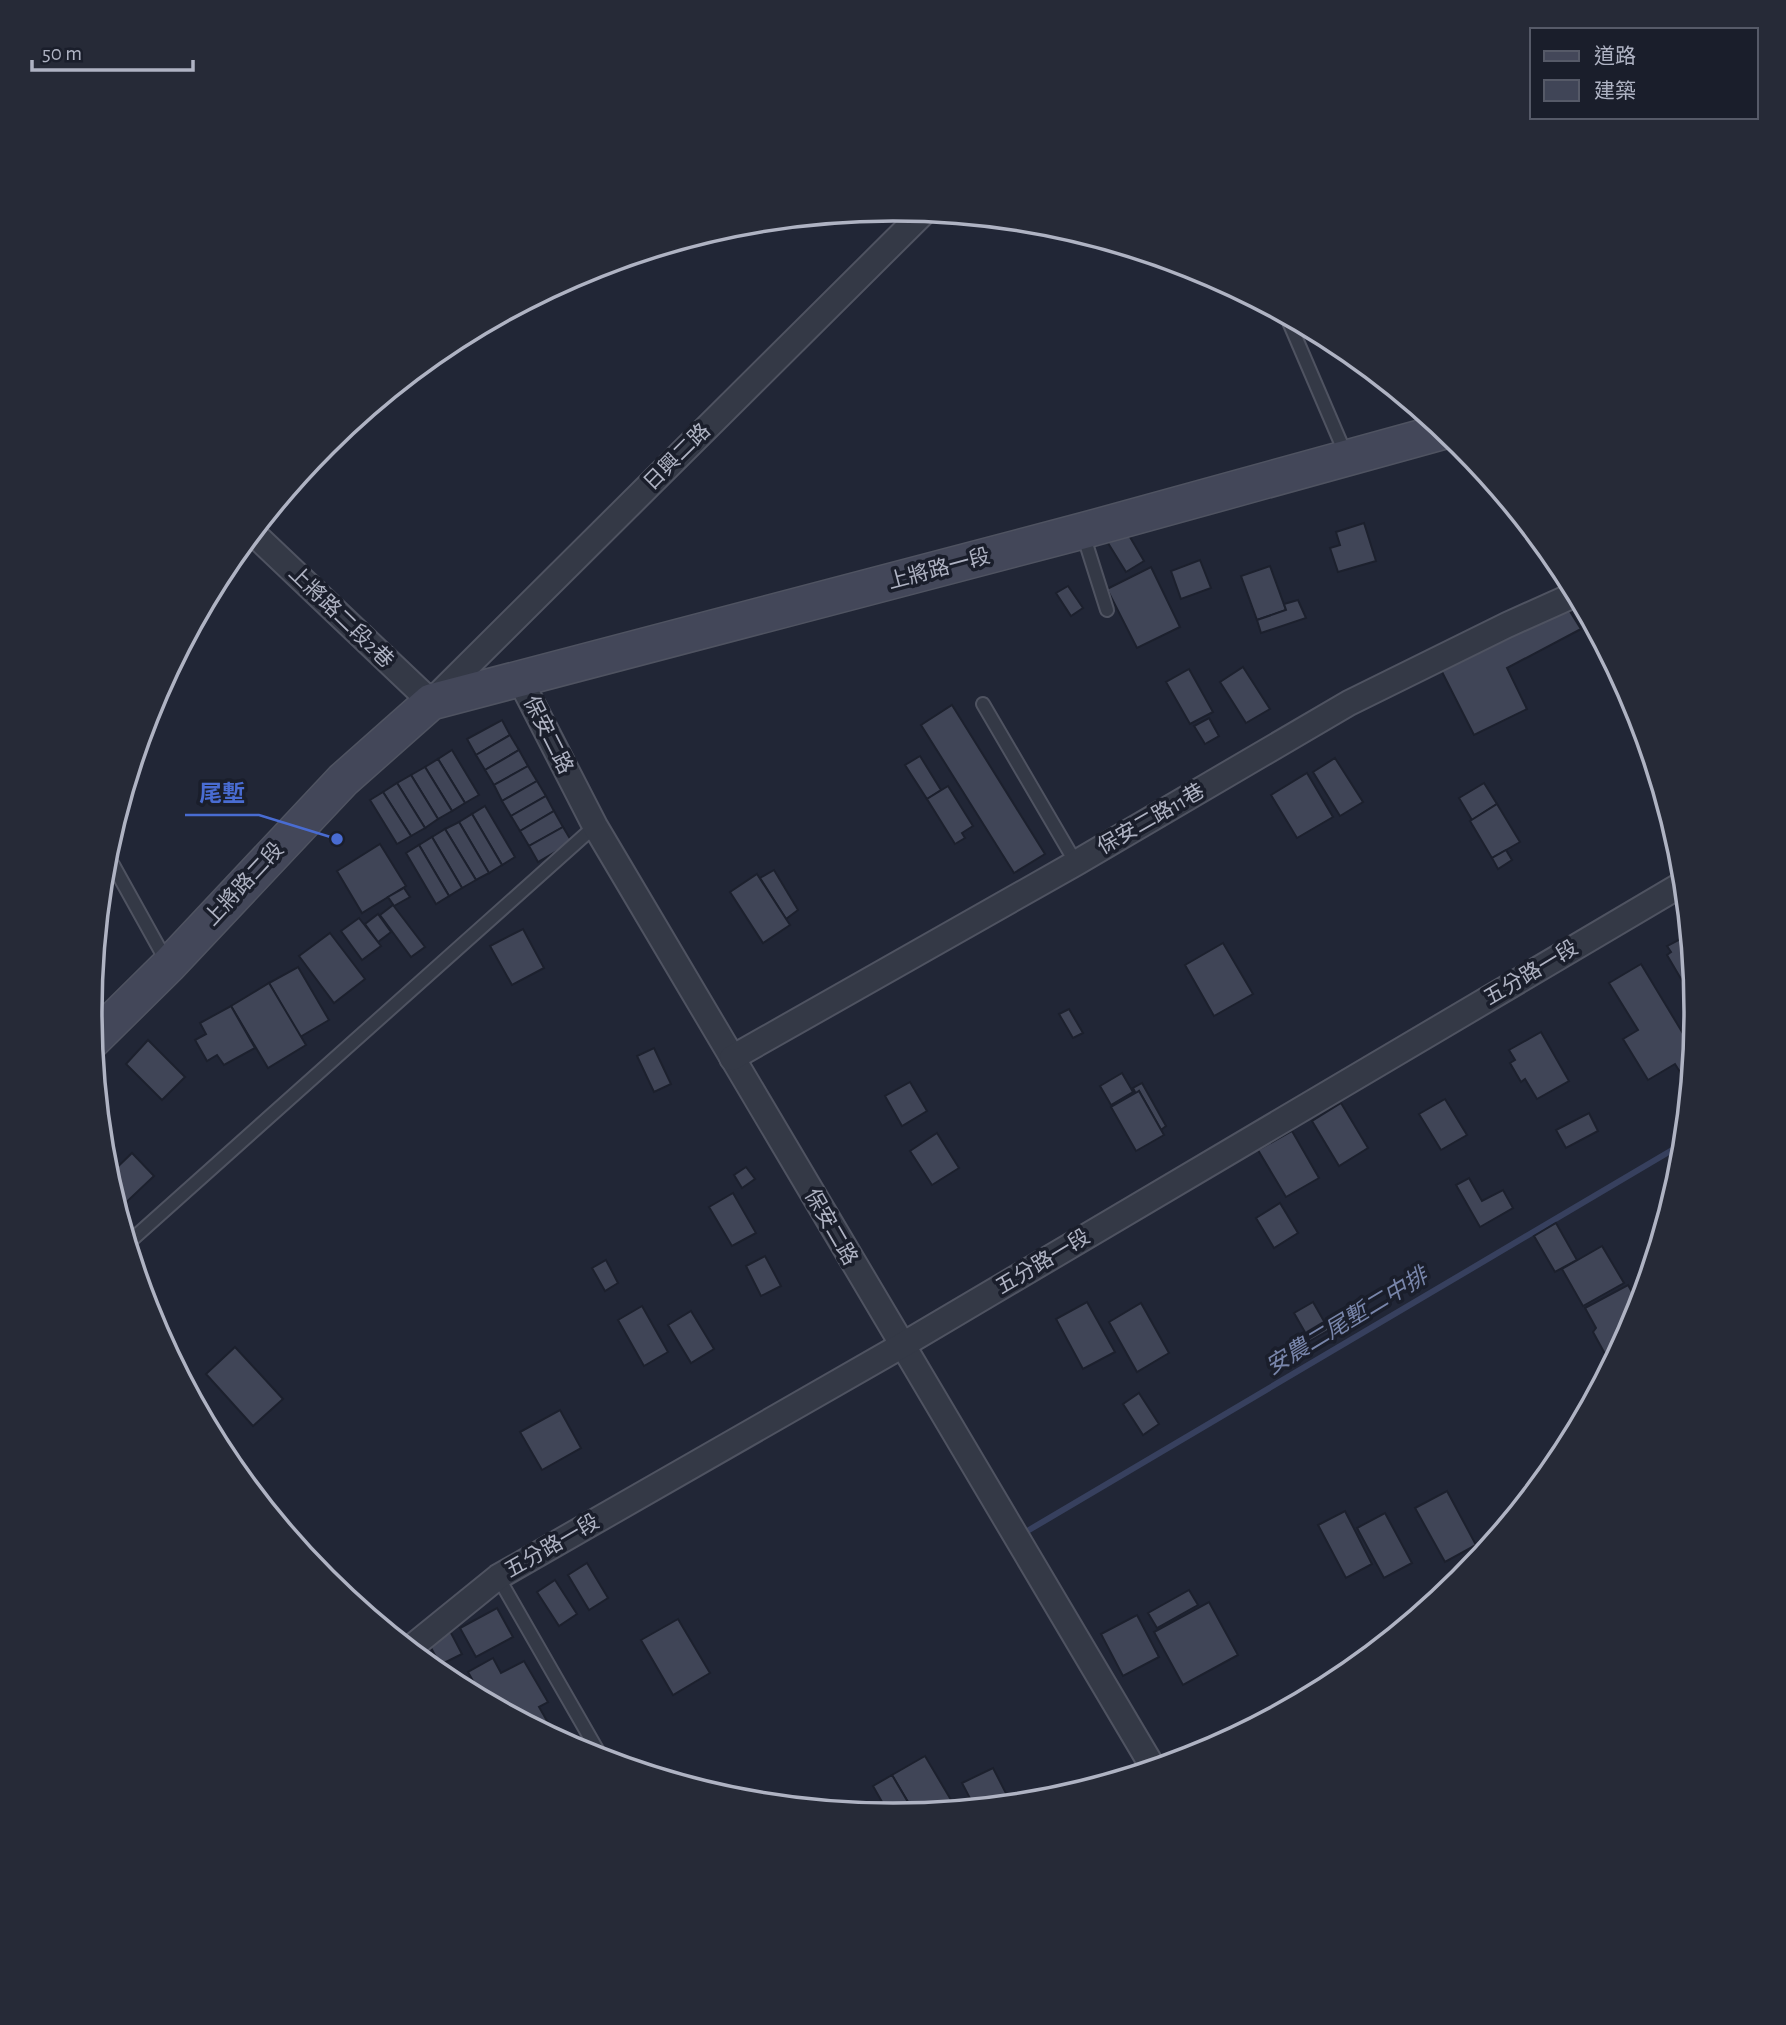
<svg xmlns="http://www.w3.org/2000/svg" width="1786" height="2025" font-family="'Alegreya Sans','Noto Sans TC',sans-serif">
	<rect width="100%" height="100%" fill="#212636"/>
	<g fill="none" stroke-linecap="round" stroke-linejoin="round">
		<path stroke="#37405e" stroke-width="6" d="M1029,1530L1684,1143"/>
	</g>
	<g fill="#404557" stroke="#1c202d" stroke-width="2">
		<path d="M1364,523L1376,561L1338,572L1330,548L1340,545L1336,532Z"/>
		<path d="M1127,532L1144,561L1126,572L1108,543Z"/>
		<path d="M1200,560L1211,588L1181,599L1171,571Z"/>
		<path d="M1270,566L1286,610L1257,620L1241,576Z"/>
		<path d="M1151,567L1180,627L1137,648L1107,589Z"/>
		<path d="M1068,586L1083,608L1071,616L1056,593Z"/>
		<path d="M1298,600L1306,618L1261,633L1257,620L1286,610L1284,604Z"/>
		<path d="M1566,605L1581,629L1507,668L1527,709L1474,735L1438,664Z"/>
		<path d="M1243,667L1270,709L1246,723L1220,682Z"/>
		<path d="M1189,669L1213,712L1190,724L1166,682Z"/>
		<path d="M952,705L1045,854L1014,873L921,725Z"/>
		<path d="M1209,718L1219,736L1205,744L1194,726Z"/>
		<path d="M502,720L510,735L476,755L467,739Z"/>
		<path d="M510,735L519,750L485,770L476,755Z"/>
		<path d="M452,750L479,795L465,803L438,759Z"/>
		<path d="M519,750L528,766L494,785L485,770Z"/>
		<path d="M920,756L941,790L927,799L905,765Z"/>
		<path d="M1335,758L1363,802L1340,816L1313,772Z"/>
		<path d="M438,759L465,803L452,811L425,767Z"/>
		<path d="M528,766L537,781L502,801L494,785Z"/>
		<path d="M425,767L452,811L438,819L411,775Z"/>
		<path d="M1307,773L1333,817L1297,838L1271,795Z"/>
		<path d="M411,775L438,819L425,828L397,783Z"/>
		<path d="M537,781L546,796L511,816L502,801Z"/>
		<path d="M397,783L425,828L411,836L383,792Z"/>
		<path d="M1484,783L1497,804L1472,820L1459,798Z"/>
		<path d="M948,786L973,826L962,833L965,838L955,844L927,799Z"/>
		<path d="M383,792L411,836L397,844L370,800Z"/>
		<path d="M546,796L554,811L520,831L511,816Z"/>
		<path d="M1497,804L1520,842L1492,858L1470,821Z"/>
		<path d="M485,806L515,857L502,865L472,814Z"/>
		<path d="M554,811L563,827L529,846L520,831Z"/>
		<path d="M472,814L502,865L489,873L459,822Z"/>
		<path d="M459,822L489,873L476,880L445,829Z"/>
		<path d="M563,827L572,842L538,862L529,846Z"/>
		<path d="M445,829L476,880L462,888L432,837Z"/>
		<path d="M432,837L462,888L449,896L419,845Z"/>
		<path d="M380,844L406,886L362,913L337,871Z"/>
		<path d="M419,845L449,896L436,904L406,853Z"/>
		<path d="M1506,850L1512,860L1498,869L1492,858Z"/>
		<path d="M774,870L798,910L786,919L760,878Z"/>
		<path d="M757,874L790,925L763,943L730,892Z"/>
		<path d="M404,888L410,897L394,906L388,897Z"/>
		<path d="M393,905L425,947L411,957L380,915Z"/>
		<path d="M378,914L391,932L378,942L365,924Z"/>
		<path d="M359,918L381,946L362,960L341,931Z"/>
		<path d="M523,929L544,968L512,985L490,946Z"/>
		<path d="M330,933L365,979L334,1003L299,956Z"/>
		<path d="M1684,937L1687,942L1690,941L1693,979L1684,984L1667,955L1671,952L1667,946Z"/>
		<path d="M1223,943L1253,994L1214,1016L1185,965Z"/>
		<path d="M1641,964L1693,1050L1692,1065L1680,1072L1675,1064L1648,1080L1623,1039L1638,1030L1609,983Z"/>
		<path d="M298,967L329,1020L300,1037L269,983Z"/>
		<path d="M269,983L306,1045L268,1068L231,1006Z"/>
		<path d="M231,1006L255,1048L224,1065L217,1055L207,1061L195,1040L206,1034L200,1023Z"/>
		<path d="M1069,1009L1083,1033L1073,1038L1059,1014Z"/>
		<path d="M1541,1032L1569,1081L1537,1099L1525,1079L1521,1082L1510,1063L1515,1060L1509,1050Z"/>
		<path d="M148,1040L185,1077L162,1100L126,1064Z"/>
		<path d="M654,1048L671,1084L654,1092L637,1056Z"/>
		<path d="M1122,1073L1133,1092L1111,1105L1100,1086Z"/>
		<path d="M910,1082L927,1111L902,1126L885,1096Z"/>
		<path d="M1142,1083L1166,1126L1161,1130L1139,1091L1136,1094L1133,1088Z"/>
		<path d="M1139,1091L1164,1135L1136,1151L1111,1107Z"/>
		<path d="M1445,1099L1467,1135L1441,1150L1419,1114Z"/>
		<path d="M1341,1103L1368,1148L1339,1166L1312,1121Z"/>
		<path d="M1589,1113L1598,1131L1566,1148L1556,1130Z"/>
		<path d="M1292,1131L1319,1178L1286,1197L1258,1150Z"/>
		<path d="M937,1133L959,1168L932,1185L910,1151Z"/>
		<path d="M132,1153L154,1176L117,1211L107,1177Z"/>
		<path d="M746,1167L755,1179L742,1188L734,1175Z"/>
		<path d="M1469,1178L1482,1201L1503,1190L1513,1208L1480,1227L1456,1185Z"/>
		<path d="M733,1193L756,1233L732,1246L709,1207Z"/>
		<path d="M1280,1203L1298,1233L1274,1248L1256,1218Z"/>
		<path d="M1556,1223L1577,1260L1555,1272L1534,1236Z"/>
		<path d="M1602,1246L1624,1283L1583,1306L1562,1269Z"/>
		<path d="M765,1256L781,1286L761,1296L746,1266Z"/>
		<path d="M606,1260L618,1283L605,1291L592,1268Z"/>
		<path d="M1628,1285L1640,1306L1635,1320L1623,1344L1605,1354L1593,1332L1596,1328L1585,1308Z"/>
		<path d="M1087,1302L1115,1352L1083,1369L1056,1319Z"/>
		<path d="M1313,1302L1329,1330L1310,1341L1294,1313Z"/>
		<path d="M1141,1303L1169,1353L1137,1372L1109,1322Z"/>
		<path d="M642,1306L668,1352L644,1366L618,1320Z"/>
		<path d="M691,1311L714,1349L691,1363L668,1325Z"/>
		<path d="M235,1347L283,1399L253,1426L206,1374Z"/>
		<path d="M1139,1393L1159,1424L1143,1435L1123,1404Z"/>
		<path d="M560,1410L581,1448L542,1470L520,1432Z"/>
		<path d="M1447,1491L1476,1545L1445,1562L1415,1508Z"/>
		<path d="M1345,1511L1372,1564L1346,1578L1318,1525Z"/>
		<path d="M1385,1513L1412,1563L1384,1578L1357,1528Z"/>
		<path d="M587,1563L608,1598L589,1610L568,1575Z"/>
		<path d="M555,1580L577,1614L559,1626L537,1592Z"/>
		<path d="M1189,1590L1198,1605L1157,1628L1148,1613Z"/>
		<path d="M1209,1602L1238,1655L1183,1685L1154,1632Z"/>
		<path d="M497,1608L513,1637L476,1657L460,1628Z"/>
		<path d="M1137,1615L1159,1657L1123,1676L1101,1634Z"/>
		<path d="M678,1619L710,1673L673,1695L641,1640Z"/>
		<path d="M450,1631L462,1654L440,1665L428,1642Z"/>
		<path d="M493,1658L501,1673L524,1661L548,1702L539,1707L554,1733L549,1736L524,1722L518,1710L510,1715L471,1694L478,1690L468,1672Z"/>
		<path d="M925,1756L957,1810L915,1814L892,1775Z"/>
		<path d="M993,1768L1012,1805L975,1808L962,1783Z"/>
		<path d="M892,1775L915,1814L890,1816L873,1786Z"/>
	</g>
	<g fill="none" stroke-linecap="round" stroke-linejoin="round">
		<defs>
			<g id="lane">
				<path d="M1286,315L1346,455"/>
				<path d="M1083,534L1107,610"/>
				<path d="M983,704L1076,863"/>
				<path d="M104,866L113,865L168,964"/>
				<path d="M127,1244L595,826"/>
				<path d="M498,1577L603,1760"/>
			</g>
			<g id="street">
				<path d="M252,532L431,702L924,212"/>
				<path d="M519,678L595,826L1154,1769"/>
				<path d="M732,1058L1076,863L1349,703L1507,625L1576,594"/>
				<path d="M408,1650L498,1577L901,1346L1684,883"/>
			</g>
			<path id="secondary" d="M92,1041L169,965L343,780L431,702L1082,531L1445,431"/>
		</defs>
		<use href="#lane" stroke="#4f5361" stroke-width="16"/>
		<use href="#street" stroke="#4f5361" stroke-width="28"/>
		<use href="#secondary" stroke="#4f5361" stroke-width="38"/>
		<use href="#lane" stroke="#343946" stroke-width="12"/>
		<use href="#street" stroke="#343946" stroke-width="24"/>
		<use href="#secondary" stroke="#434759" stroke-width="35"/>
	</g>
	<g text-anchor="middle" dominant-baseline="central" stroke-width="7" stroke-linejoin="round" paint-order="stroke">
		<g font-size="21" fill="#afb3c3" stroke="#1a1e2b">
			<text transform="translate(677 457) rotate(-45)">日興二路</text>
			<text transform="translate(939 569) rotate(-15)">上將路一段</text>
			<text transform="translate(341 617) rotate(44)">上將路二段2巷</text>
			<text transform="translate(548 735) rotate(63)">保安二路</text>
			<text transform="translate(1151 819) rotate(-30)">保安二路11巷</text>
			<text transform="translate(244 884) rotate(-47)">上將路二段</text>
			<text transform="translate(1531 973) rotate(-31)">五分路一段</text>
			<text transform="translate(831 1227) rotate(60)">保安二路</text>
			<text transform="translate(1043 1262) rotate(-31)">五分路一段</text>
			<text transform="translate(552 1546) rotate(-30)">五分路一段</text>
		</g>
		<g font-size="23" font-style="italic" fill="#7885aa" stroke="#1a1e2b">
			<text transform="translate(1347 1322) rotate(-31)">安農二尾塹二中排</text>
		</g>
	</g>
	<path d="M0 0H1786V2025H0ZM102 1012a791 791 0 1 1 1582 0a791 791 0 1 1-1582 0Z" fill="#262a37" fill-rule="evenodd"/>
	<path fill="none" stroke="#afb3c3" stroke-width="3.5" d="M102 1012a791 791 0 1 1 1582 0a791 791 0 1 1-1582 0Z"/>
	<path fill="none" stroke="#496cd2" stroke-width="2.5" d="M337 839L259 815H185"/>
	<circle fill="#496cd2" stroke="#1a1e2b" stroke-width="2.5" cx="337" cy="839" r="7"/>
	<g font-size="23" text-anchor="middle" font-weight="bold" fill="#496cd2" stroke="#1a1e2b" stroke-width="7" stroke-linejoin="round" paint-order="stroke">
		<text x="222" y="801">尾塹</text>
	</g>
	<rect x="1530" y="28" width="228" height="91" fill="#1a1e2b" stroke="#565a68" stroke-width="2"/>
	<rect x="1544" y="51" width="35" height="10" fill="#434759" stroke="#565a68" stroke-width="2"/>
	<text x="1594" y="63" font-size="21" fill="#afb3c3">道路</text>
	<rect x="1544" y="80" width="35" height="21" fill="#404557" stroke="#565a68" stroke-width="2"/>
	<text x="1594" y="98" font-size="21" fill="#afb3c3">建築</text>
	<path d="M32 60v10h161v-10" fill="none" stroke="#afb3c3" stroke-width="3.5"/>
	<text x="42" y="60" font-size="21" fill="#afb3c3" stroke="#1a1e2b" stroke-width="5" paint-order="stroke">50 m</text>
</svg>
